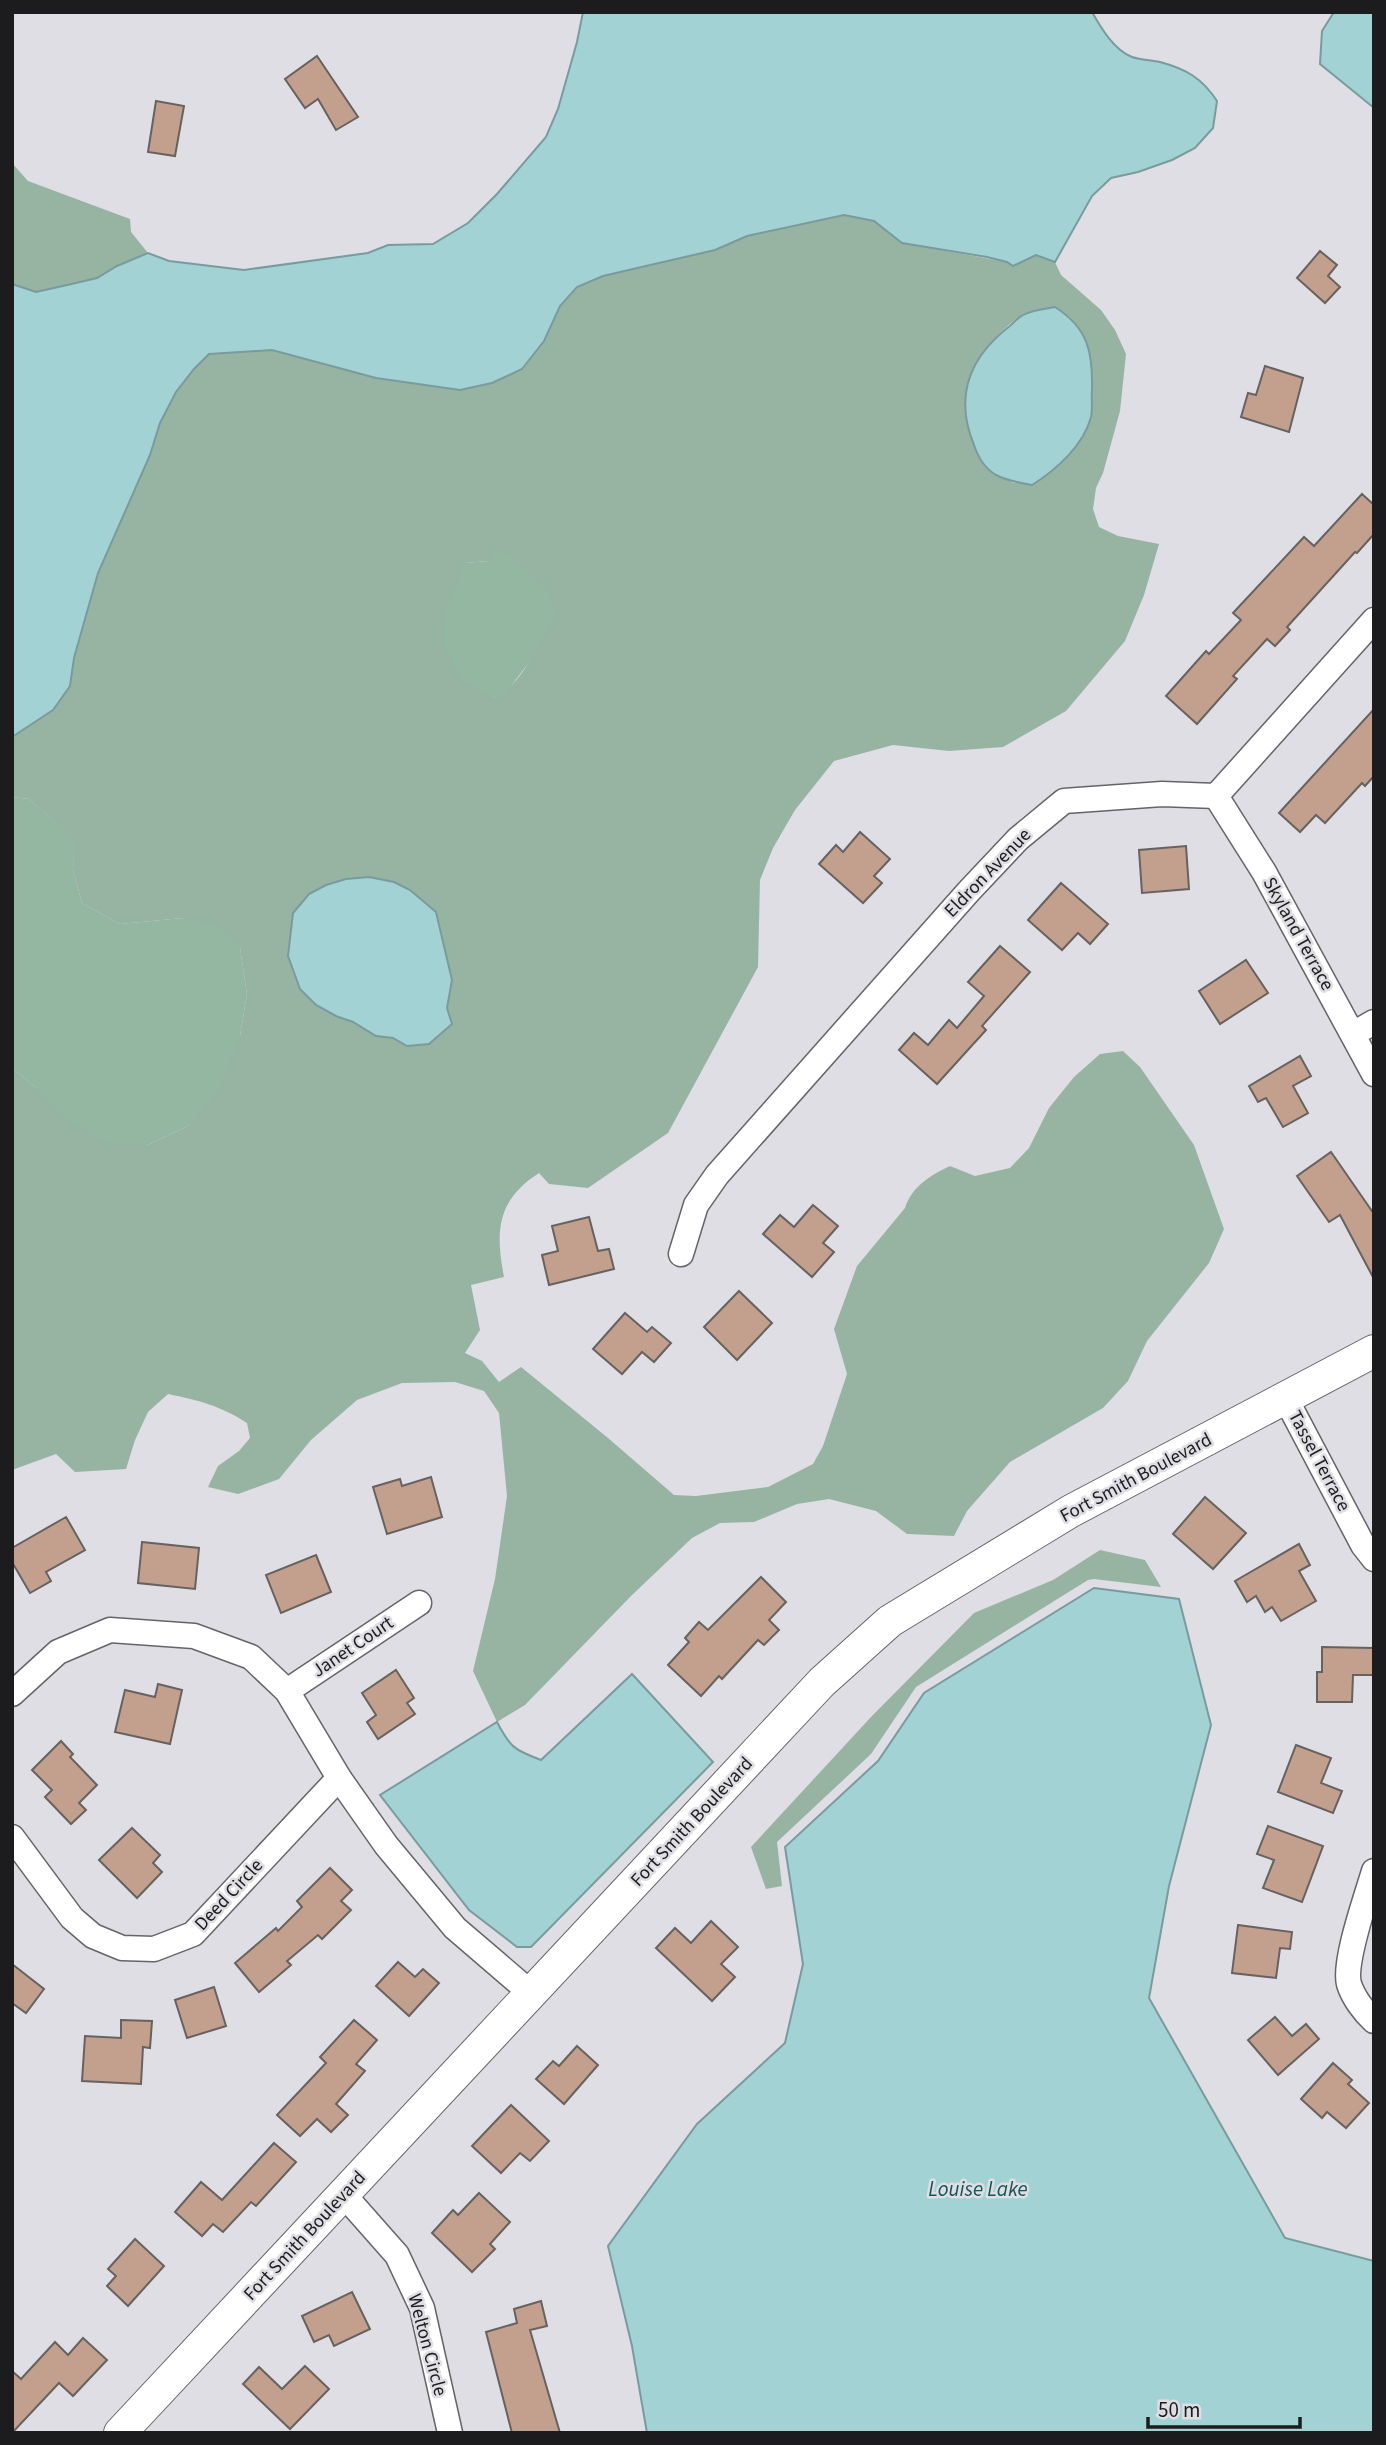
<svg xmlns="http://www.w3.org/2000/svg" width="1386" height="2445" font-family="'Source Sans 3',sans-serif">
	<rect width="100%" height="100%" fill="#dedee4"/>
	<g fill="#97b4a2" fill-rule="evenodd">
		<path d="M12,163L28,181L130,219L131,232L148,253L117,266L97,278L63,286L36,292L12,284Z"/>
		<path d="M844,215L874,221L902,243L1007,262L1036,255L1055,262L1061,275L1101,310L1115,330L1126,354L1120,411L1103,473L1096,488L1093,509L1099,527L1118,536L1159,544L1144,595L1125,641L1066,711L1003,747L949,751L893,745L834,761L795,810L773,848L760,880L758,967L668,1133L588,1188L549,1184L539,1173C497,1200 495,1231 504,1277L471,1285L480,1330L465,1353L482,1361L499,1382L521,1367L608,1438L674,1495L696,1496L768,1487L813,1464L823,1446L847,1374L834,1329L857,1266L905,1208C912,1186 931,1175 950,1166L975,1176L1010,1168L1029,1148L1049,1108L1074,1077L1100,1054L1123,1051L1140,1067L1194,1145L1224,1229L1209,1263L1147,1341L1128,1381L1103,1408L1010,1462L967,1511L954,1536L907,1534L876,1511L829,1499L797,1504L754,1522L720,1523L692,1538L632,1595L525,1705L497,1722L473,1671L495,1579L507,1496L499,1413L484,1391L455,1382L402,1383L357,1400L311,1440L279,1479L238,1494L208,1487L218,1466L239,1451L250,1438L247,1423C221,1406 198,1400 168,1394L148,1412L135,1440L126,1469L75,1472L56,1454L12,1470V1068L35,1087L148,1145L190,1125L240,1036L247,994L240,948L183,918L120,924L82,903L73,870L74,839L29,799L12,797V737L53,710L70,686L74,658L98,573L150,455L160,423L176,392L194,369L209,354L272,350L460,390L492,383L523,369L544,341L560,306L577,287L603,276L715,250L747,236ZM1055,307L1071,318L1091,417L1080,439L1065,458L1014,483C979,468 980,464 974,427C972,415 967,402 967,390C968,364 1002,326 1023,315C1033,310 1044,309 1055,307ZM488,561L537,646C527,667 514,690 492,698L465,563ZM369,877L394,882L410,890L436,912L452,980L447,1008L452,1024L429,1044L407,1046L393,1038L376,1036L353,1022L316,1005Z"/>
		<path d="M1100,1550L1145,1560L1161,1587L1094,1579L1088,1580L916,1687L871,1754L777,1842L782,1886L766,1889L751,1847L871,1717L974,1613L1053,1580Z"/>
	</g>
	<g fill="#94b7a1">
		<path d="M501,548L549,590L555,617L530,661L506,693L492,698L462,680L444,645L446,608L465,563L488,561Z"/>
		<path d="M12,797L29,799L75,839L73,870L82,903L120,924L183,918L221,927L240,948L247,994L240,1036L219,1091L190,1125L148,1145L102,1141L58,1112L35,1087L12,1068Z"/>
	</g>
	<g fill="#a2d2d4" stroke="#7a9b9d" stroke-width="2">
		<path d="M583,12H1092C1101,28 1114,50 1132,57C1141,60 1151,60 1160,62C1186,69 1202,78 1217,101L1213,128L1195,148L1172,160L1138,172L1111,178L1092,196L1055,262L1036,255L1013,266L1007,262L987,257L902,243L874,221L844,215L747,236L715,250L603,276L577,287L560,306L544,341L522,369L492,383L460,390L376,378L272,350L209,354L194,369L176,392L160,423L150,455L98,573L74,658L70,686L53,710L12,737V284L36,292L63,286L97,278L117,266L148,253L169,261L244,270L368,253L388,245L433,244L468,223L497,194L546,137L558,109L577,42Z"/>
		<path d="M1334,12H1374V108L1320,64L1322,31Z"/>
		<path d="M1055,307C1088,328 1093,352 1092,390C1091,398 1093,409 1091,417C1084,445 1056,470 1032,485C1020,483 1007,481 996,475C984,468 978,457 974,445C955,399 968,360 1006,329C1012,325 1017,318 1023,315C1032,310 1044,309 1055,307Z"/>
		<path d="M369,877L394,882L410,890L436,912L452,980L447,1008L452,1024L429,1044L407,1046L393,1038L376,1036L353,1022L336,1016L316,1005L300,989L288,956L293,913L309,894L326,885L346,879Z"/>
		<path d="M1094,1588L1179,1599L1211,1725L1169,1886L1149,1998L1285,2238L1374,2261V2433H647L632,2346L608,2246L697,2124L785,2043L803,1964L785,1847L878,1761L924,1693Z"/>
		<path d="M632,1674L713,1762L531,1947H517L469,1910L380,1795L497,1722C510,1747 514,1750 541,1760Z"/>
	</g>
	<g fill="#c3a08e" stroke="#67625f" stroke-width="2">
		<path d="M317,56L358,117L336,130L318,99L305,108L285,79Z"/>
		<path d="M156,101L184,106L175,156L148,152Z"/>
		<path d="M1320,251L1337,265L1328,276L1340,287L1325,303L1297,278Z"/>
		<path d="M1265,366L1303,378L1289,432L1241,417L1248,393L1256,395Z"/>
		<path d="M1362,494L1374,505V534L1357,553L1355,552L1287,627L1290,630L1275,646L1267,639L1233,676L1237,679L1197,724L1166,696L1206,651L1209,654L1241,620L1233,613L1304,537L1314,546Z"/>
		<path d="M1374,709V776L1365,786L1362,783L1325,823L1316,815L1300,832L1279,813Z"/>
		<path d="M860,832L890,859L874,876L882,883L863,903L819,864L836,845L843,852Z"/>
		<path d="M1186,846L1189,889L1142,893L1139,850Z"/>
		<path d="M1061,883L1108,924L1090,944L1078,933L1062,950L1028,920Z"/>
		<path d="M1000,946L1030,972L982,1026L986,1030L937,1084L899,1050L914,1033L928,1045L949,1020L957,1028L984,996L968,982Z"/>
		<path d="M1246,960L1268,993L1220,1024L1199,991Z"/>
		<path d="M1300,1056L1311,1076L1293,1086L1308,1113L1283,1127L1266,1098L1258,1102L1249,1086Z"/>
		<path d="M1331,1152L1374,1214V1279L1340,1215L1329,1222L1297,1176Z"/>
		<path d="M813,1205L838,1226L823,1243L834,1252L812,1277L763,1234L780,1215L794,1227Z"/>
		<path d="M589,1217L598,1251L609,1249L614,1269L549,1285L542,1255L558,1251L552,1226Z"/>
		<path d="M739,1291L772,1323L737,1360L704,1327Z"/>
		<path d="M625,1313L647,1332L652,1327L671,1343L654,1362L642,1352L622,1374L593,1349Z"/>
		<path d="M431,1477L442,1517L387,1534L373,1487L400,1479L402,1486Z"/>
		<path d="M1205,1497L1246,1533L1213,1569L1173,1534Z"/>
		<path d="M66,1517L85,1550L46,1572L51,1581L30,1593L12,1562V1548Z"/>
		<path d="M142,1542L199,1548L195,1589L138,1583Z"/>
		<path d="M1299,1544L1310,1565L1299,1571L1316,1601L1281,1621L1272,1607L1265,1612L1256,1596L1247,1602L1235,1581Z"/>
		<path d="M316,1555L331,1592L281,1613L266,1575Z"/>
		<path d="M761,1577L786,1602L769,1620L779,1630L764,1645L758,1640L722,1679L719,1676L701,1696L668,1665L689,1642L685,1638L699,1622L708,1630Z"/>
		<path d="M1322,1647L1374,1648V1675H1353L1352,1702H1317V1672H1322Z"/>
		<path d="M396,1670L414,1698L407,1703L415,1714L378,1739L367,1722L376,1715L362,1693Z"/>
		<path d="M158,1684L182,1690L170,1744L115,1732L125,1690L155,1697Z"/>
		<path d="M61,1741L73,1754L70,1757L97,1785L79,1803L86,1810L71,1824L45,1797L52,1790L32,1770Z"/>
		<path d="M1296,1745L1331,1758L1321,1783L1342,1791L1333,1813L1278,1792Z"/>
		<path d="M1268,1826L1323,1846L1302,1902L1263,1888L1274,1860L1257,1854Z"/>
		<path d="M132,1828L160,1855L153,1863L162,1872L137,1898L99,1860Z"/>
		<path d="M330,1868L352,1890L341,1901L351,1910L322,1939L318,1935L287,1961L291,1965L259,1992L235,1963L276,1928L278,1931L302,1907L297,1901Z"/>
		<path d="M711,1921L738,1947L721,1964L735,1977L712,2001L656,1948L675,1928L691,1943Z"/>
		<path d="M1238,1925L1292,1932L1290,1949L1280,1948L1276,1978L1232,1973Z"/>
		<path d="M398,1962L415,1977L423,1969L439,1983L409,2016L376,1986Z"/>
		<path d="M12,1964L44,1989L26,2013L12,2003Z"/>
		<path d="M214,1987L226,2026L187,2038L175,2000Z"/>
		<path d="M1275,2017L1292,2036L1306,2024L1319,2039L1278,2075L1248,2040Z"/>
		<path d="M121,2020L152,2021L150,2048L143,2047L141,2084L82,2081L85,2036L121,2038Z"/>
		<path d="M354,2020L377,2040L356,2064L365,2071L336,2104L348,2115L331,2132L317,2119L300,2136L277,2115L326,2063L320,2057Z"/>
		<path d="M577,2046L598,2065L564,2104L536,2079L553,2061L559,2066Z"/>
		<path d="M1333,2063L1352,2080L1348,2084L1369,2103L1346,2128L1327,2112L1322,2118L1301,2099Z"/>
		<path d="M511,2105L549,2141L530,2161L520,2153L501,2173L472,2146Z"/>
		<path d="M274,2143L296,2162L256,2206L251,2202L223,2232L213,2224L202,2236L175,2212L201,2182L222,2200Z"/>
		<path d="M479,2193L510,2222L490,2244L495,2249L472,2272L432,2233L453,2210L458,2215Z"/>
		<path d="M135,2239L164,2266L128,2306L107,2286L116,2276L108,2269Z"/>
		<path d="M352,2292L370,2329L334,2346L329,2335L314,2342L302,2316Z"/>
		<path d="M541,2301L547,2326L530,2330L560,2433H512L486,2332L517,2323L514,2309Z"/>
		<path d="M83,2338L107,2360L73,2396L59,2383L12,2433V2371L21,2379L55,2342L68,2355Z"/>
		<path d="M305,2366L329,2389L290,2429L243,2384L259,2367L282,2389Z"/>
	</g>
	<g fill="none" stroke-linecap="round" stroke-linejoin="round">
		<defs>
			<g id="minor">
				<path d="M1216,796L1264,872L1374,1074"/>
				<path d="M1353,1034L1374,1022"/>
				<path d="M681,1254L696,1205L717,1175L969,891L1018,839L1064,801L1162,794L1216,796L1374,620"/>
				<path d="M1286,1399L1363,1545L1374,1559"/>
				<path d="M287,1691L419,1603"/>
				<path d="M12,1694L58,1652L110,1630L194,1636L251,1657L287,1691L339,1778L386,1845L455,1928L532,1994"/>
				<path d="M12,1837L72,1918L93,1936L122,1948L154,1949L193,1934L339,1778"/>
				<path d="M1374,1871C1367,1895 1343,1962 1349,1984C1353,1997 1364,2012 1374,2021"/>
				<path d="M344,2195L397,2255L422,2308L450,2433"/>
			</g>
			<path id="tertiary" d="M120,2433L822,1682L890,1621L1071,1511L1374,1351"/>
		</defs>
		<use href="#minor" stroke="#646469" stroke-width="27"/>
		<use href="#tertiary" stroke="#646469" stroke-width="34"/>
		<use href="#minor" stroke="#fff" stroke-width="24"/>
		<use href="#tertiary" stroke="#fff" stroke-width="32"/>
	</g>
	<g text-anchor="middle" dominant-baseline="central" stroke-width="5" stroke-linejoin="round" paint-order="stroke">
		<g font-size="19" fill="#1c1c1e" stroke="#dedee4">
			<text transform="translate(988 873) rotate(-46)">Eldron Avenue</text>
			<text transform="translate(1298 934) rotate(61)">Skyland Terrace</text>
			<text transform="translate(1319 1461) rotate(62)">Tassel Terrace</text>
			<text transform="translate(1136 1478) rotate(-28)">Fort Smith Boulevard</text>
			<text transform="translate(353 1647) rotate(-34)">Janet Court</text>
			<text transform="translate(692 1822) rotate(-47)">Fort Smith Boulevard</text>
			<text transform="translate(229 1895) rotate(-47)">Deed Circle</text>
			<text transform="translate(305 2236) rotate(-47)">Fort Smith Boulevard</text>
			<text transform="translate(427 2345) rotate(75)">Welton Circle</text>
		</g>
		<g font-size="21" font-style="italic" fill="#125659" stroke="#dedee4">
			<text x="978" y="2189">Louise Lake</text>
		</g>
	</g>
	<rect width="1386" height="2445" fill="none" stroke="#1c1c1e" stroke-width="28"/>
	<path d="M1148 2417v10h152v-10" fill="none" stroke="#1c1c1e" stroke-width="3.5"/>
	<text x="1158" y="2417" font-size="21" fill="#1c1c1e" stroke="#dedee4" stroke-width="5" paint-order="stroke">50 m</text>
</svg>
